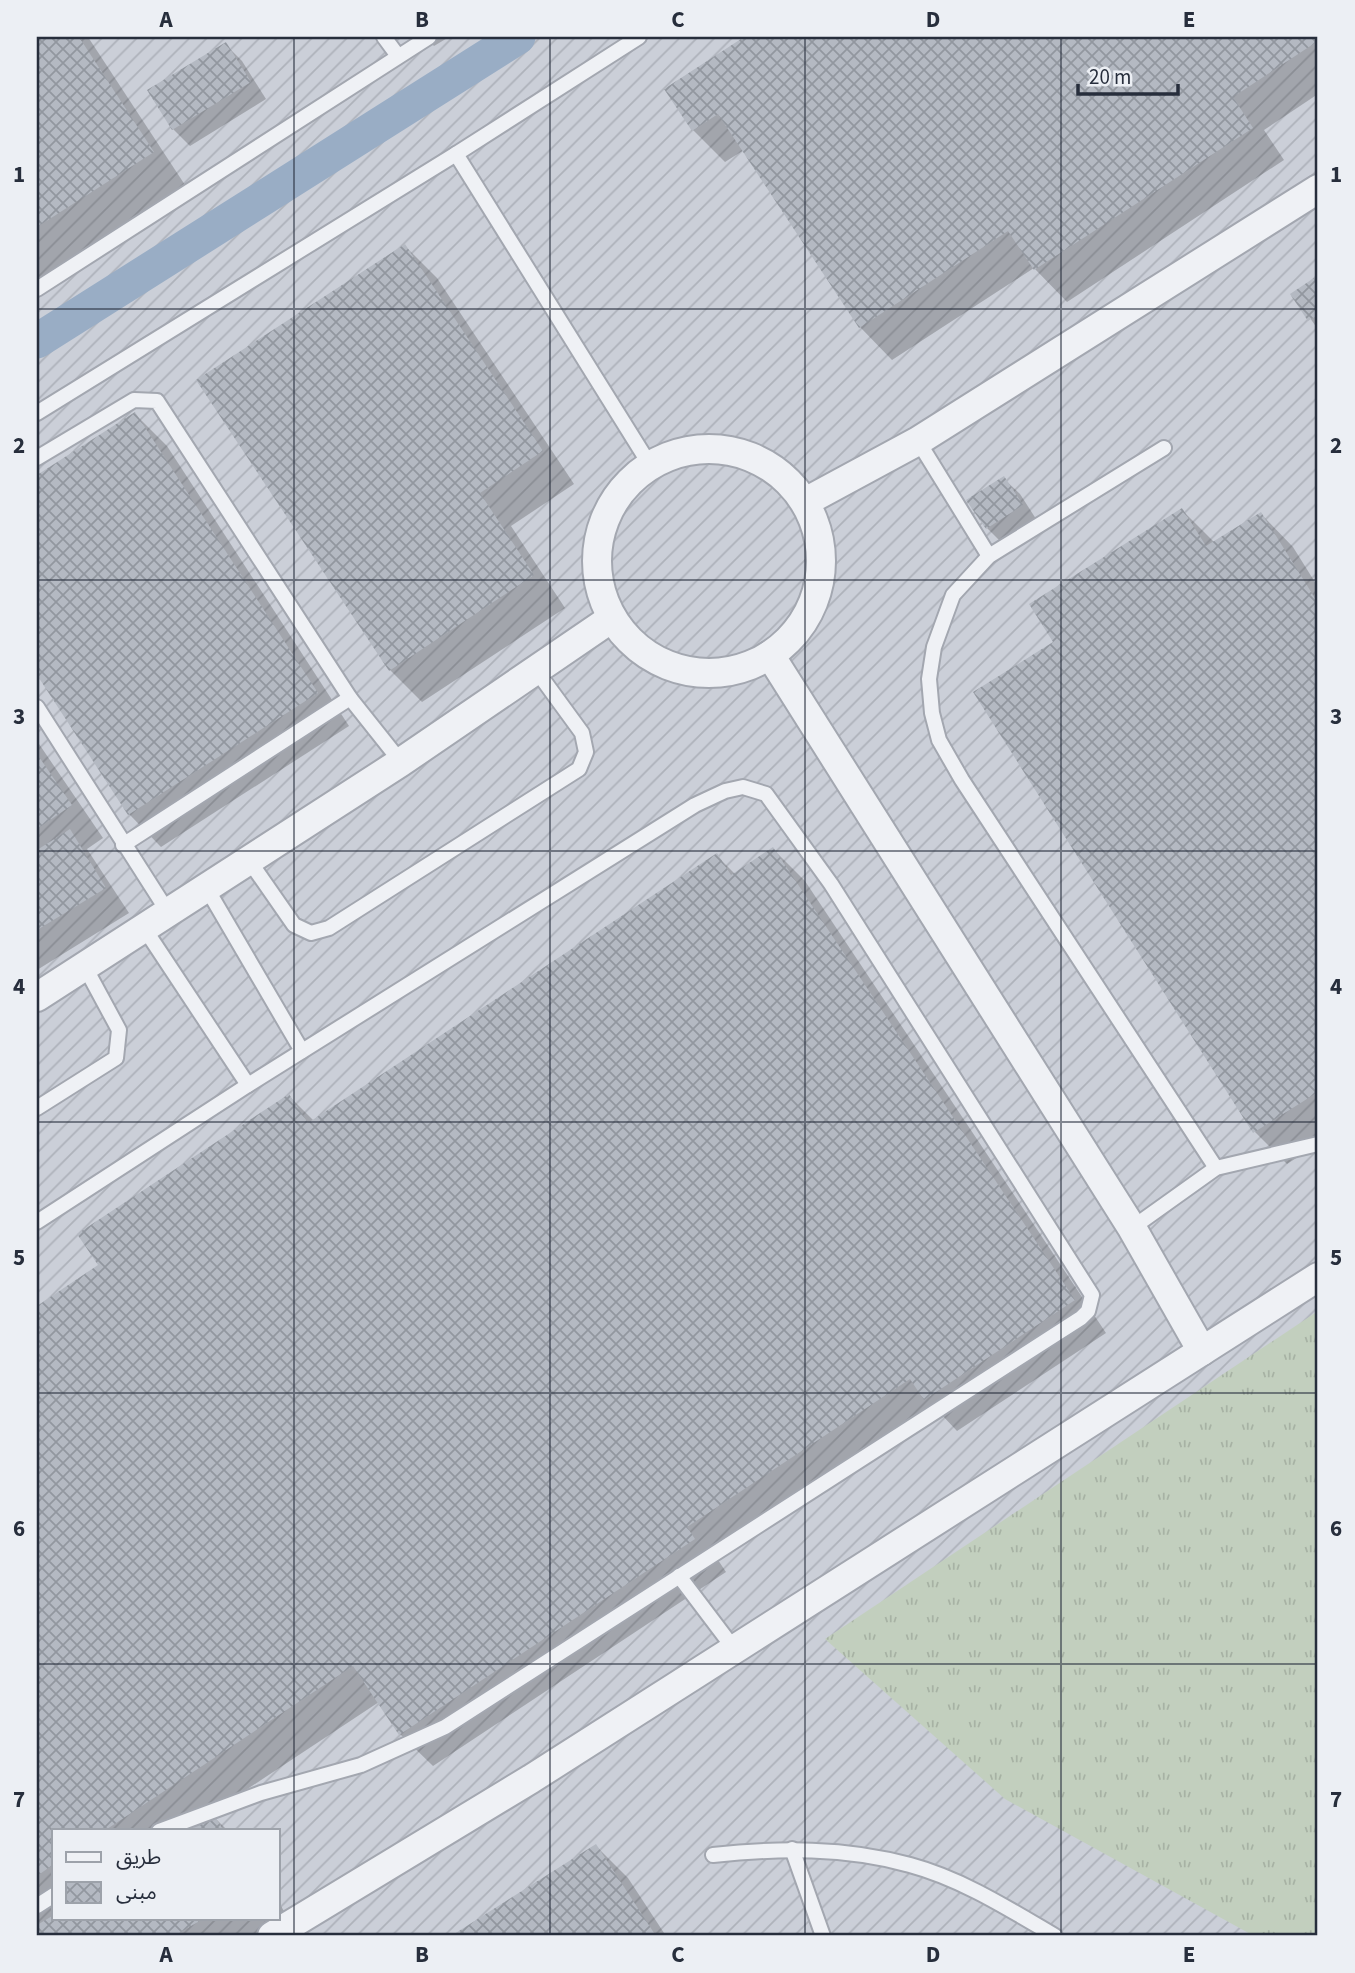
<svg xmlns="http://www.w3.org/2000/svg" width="1355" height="1973" font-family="'Source Sans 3','Noto Sans Arabic',sans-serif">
	<defs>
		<pattern id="industrial-furrows" width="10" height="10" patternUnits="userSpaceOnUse" patternTransform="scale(1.75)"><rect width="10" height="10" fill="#cbcfd8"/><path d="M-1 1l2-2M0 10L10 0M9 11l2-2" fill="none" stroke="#aeb2ba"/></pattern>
		<pattern id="grass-tufts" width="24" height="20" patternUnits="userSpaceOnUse" patternTransform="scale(1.75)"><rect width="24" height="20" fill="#c2cfbe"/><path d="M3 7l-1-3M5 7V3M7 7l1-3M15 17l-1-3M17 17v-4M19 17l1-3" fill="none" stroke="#a7b2a4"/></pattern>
		<pattern id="building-cross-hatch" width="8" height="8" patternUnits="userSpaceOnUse" patternTransform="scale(1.75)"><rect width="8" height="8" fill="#b4b9c2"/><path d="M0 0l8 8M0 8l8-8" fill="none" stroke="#92979f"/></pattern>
	</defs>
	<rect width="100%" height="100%" fill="#dde0e6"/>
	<path fill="url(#industrial-furrows)" fill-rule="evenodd" d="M37,37H1318V1936H37ZM54,1831H278V1919H54Z"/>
	<path fill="url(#grass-tufts)" d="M1318,1311V1936H1254L1005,1799L825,1639Z"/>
	<g fill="#0003">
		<path d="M37,37H88L185,185L37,280Z"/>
		<path d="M425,37H449L434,46Z"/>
		<path d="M746,37H1318V94L1264,130L1284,160L1067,302L1034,268L892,360L860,327L744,150L725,162L693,130L667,90Z"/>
		<path d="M225,44L242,61L266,99L190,146L173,129L150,91Z"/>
		<path d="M405,246L437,278L574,484L511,526L565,608L422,702L390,670Z"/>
		<path d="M1314,281L1318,285L1317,328L1293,294Z"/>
		<path d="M135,414L167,446L349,726L161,847L129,814L37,672V477Z"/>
		<path d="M1003,478L1020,494L1038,522L1004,545L987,528L969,500Z"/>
		<path d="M1182,510L1215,543L1261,514L1293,547L1318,587V1144L1287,1164L1254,1131L1055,643Z"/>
		<path d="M37,741L103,838L87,849L129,913L37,970Z"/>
		<path d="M773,849L805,881L1106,1333L957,1431L940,1413L718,1560L726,1572L433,1766L400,1734L379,1702L184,1831H54V1919H278V1901L288,1918L258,1936H37V1308L101,1266L289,1096L314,1121L716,855L735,874Z"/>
		<path d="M214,1817L228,1831H191Z"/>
		<path d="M596,1846L628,1878L666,1936H454Z"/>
	</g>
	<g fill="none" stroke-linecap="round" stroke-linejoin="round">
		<path stroke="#99adc5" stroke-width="35" d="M37,341L518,37"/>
	</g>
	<g fill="url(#building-cross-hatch)">
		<path d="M37,37H79L154,152L37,227Z"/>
		<path d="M744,37H1318V41L1233,97L1253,128L1034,270L1008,231L859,328L718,114L692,131L664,89Z"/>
		<path d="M226,42L251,82L172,130L147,90Z"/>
		<path d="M405,244L543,451L480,493L534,575L389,671L196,380Z"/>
		<path d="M1314,278L1318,285V315L1308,321L1290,294Z"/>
		<path d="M135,412L318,693L128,815L37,675V475Z"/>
		<path d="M1004,476L1023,505L986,529L966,500Z"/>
		<path d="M1182,508L1206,546L1261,512L1318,603V1092L1253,1133L973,692L1053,642L1029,604Z"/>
		<path d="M37,754L72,805L37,829Z"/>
		<path d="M70,829L106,888L37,930V850Z"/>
		<path d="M773,847L1075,1300L924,1400L910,1379L687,1527L695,1539L399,1735L353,1666L104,1831H54V1864L37,1876V1306L98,1265L77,1234L289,1094L308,1123L717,853L731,875Z"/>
		<path d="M214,1815L224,1831H188Z"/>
		<path d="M596,1844L656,1936H451Z"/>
		<path d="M54,1915V1919H203L174,1936H37V1925Z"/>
	</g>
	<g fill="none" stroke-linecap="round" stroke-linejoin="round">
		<defs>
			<g id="lane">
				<path d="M384,37L398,56"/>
				<path d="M456,154L639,37"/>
				<path d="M37,289L429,37"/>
				<path d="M37,413L456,154L650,465"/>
				<path d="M918,441L989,556"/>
				<path d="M1164,448L989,556L953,595L934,647L929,679L932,713L939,740L962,780L1216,1168"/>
				<path d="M37,458L134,400L157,401L350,698L401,762"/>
				<path d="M37,707L168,912"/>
				<path d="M123,845L350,698"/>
				<path d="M248,859L294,925L311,933L329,928L579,769L586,752L582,733L536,670"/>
				<path d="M206,887L302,1051"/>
				<path d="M144,928L248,1085"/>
				<path d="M37,1108L116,1058L119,1030L85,967"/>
				<path d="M37,1222L248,1085L695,805L725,791L743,787L766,794L831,884L1092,1295L1088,1311L1081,1318L445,1727L361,1765L261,1793L159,1831"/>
				<path d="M1132,1228L1216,1168L1318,1144"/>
				<path d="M679,1576L735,1650"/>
				<path d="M792,1849L823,1936"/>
				<path d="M713,1855C779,1848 845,1847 910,1865C962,1879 1009,1909 1055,1936"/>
				<path d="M37,1906L54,1895"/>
			</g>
			<g id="street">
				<circle cx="709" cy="561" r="112"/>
				<path d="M805,502L918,441L1318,189"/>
				<path d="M770,655L1132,1228L1202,1351"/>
				<path d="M37,997L401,762L612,618"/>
				<path d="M272,1936L531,1779L1318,1277"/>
			</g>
		</defs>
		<use href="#lane" stroke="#a3a7b0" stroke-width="18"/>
		<use href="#street" stroke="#a3a7b0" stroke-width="32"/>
		<use href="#lane" stroke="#eff1f5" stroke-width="14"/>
		<use href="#street" stroke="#eff1f5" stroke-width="28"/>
	</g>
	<path fill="none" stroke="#272e3c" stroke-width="2" stroke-opacity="0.55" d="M294,37V1936M550,37V1936M805,37V1936M1061,37V1936M37,309H1318M37,580H1318M37,851H1318M37,1122H1318M37,1393H1318M37,1664H1318"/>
	<rect width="1355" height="1973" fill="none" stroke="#eceff4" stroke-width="77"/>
	<rect x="52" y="1829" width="228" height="91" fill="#eceff4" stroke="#9da2aa" stroke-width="2"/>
	<rect x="66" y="1852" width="35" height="10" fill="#eff1f5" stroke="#9da2aa" stroke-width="2"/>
	<text x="116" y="1864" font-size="21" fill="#272e3c">طريق</text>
	<rect x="66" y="1882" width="35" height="21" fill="url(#building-cross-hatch)" stroke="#9da2aa" stroke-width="2"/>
	<text x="116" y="1899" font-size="21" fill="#272e3c">مبنى</text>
	<path d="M1078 84v10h100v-10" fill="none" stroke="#272e3c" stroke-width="3.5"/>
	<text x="1089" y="84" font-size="21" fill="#272e3c" stroke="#eceff4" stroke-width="5" paint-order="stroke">20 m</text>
	<rect x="38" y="38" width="1278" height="1896" fill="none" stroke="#272e3c" stroke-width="2.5"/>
	<g font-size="23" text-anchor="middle" font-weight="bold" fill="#272e3c">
		<text x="166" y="27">A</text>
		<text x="422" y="27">B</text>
		<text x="678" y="27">C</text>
		<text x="933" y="27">D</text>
		<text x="1189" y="27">E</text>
		<text x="19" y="182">1</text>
		<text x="1336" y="182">1</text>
		<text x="19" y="453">2</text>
		<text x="1336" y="453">2</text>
		<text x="19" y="724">3</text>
		<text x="1336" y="724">3</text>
		<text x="19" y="994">4</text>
		<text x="1336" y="994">4</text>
		<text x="19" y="1265">5</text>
		<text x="1336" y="1265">5</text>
		<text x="19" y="1536">6</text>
		<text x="1336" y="1536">6</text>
		<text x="19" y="1807">7</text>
		<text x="1336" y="1807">7</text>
		<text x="166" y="1962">A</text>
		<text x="422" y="1962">B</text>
		<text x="678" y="1962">C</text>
		<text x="933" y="1962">D</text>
		<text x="1189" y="1962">E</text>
	</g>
</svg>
